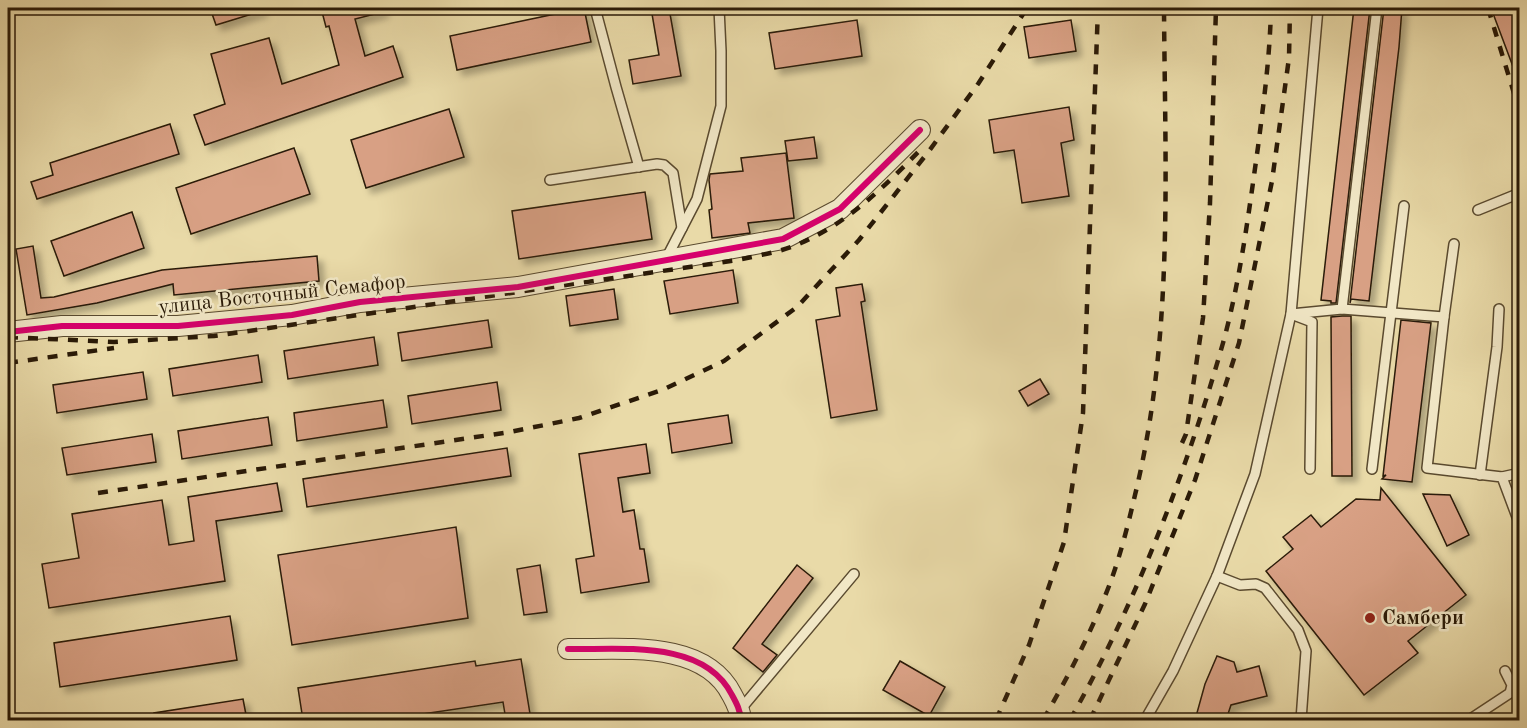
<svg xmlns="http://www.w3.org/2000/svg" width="1527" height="728" font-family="'Old Standard TT',serif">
	<defs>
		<filter id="shadow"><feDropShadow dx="5.5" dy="5.5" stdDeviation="3" flood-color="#0004"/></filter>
	</defs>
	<rect width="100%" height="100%" fill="#e9daa8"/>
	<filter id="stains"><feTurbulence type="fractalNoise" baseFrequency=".00333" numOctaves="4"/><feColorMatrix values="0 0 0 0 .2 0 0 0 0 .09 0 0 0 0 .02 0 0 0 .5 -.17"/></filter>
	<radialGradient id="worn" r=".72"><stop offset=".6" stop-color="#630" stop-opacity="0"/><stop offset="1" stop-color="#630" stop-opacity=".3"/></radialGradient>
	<g fill="#d8a084" stroke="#2a1a07" stroke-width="1.5" filter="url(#shadow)">
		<path d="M210,8H262V11L216,25Z"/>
		<path d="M321,8H383V12L355,19L365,56L393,46L403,77L205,145L194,115L225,104L211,54L269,38L282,84L339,65L329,26L326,27Z"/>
		<path d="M584,8L591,42L457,70L450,36Z"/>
		<path d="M651,8H669L681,76L633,84L629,60L659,55Z"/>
		<path d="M1354,8H1370L1336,303H1331V301L1321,300Z"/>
		<path d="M1384,8H1402L1399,47L1369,301L1351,299L1350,303Z"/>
		<path d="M1491,8H1520V80H1518Z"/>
		<path d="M857,20L862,56L775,69L769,33Z"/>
		<path d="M1071,20L1076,51L1029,58L1024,27Z"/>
		<path d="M1069,107L1074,140L1061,143L1069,196L1022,203L1014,150L994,153L989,120Z"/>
		<path d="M449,109L464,157L366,188L351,140Z"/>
		<path d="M170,124L179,154L37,199L31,182L53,175L50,163Z"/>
		<path d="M814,137L817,158L788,161L785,141Z"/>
		<path d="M294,148L310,194L191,234L176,188Z"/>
		<path d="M786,153L794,218L748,223L750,233L712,238L709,210L712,209L709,180L710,174L743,171L741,158Z"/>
		<path d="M645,192L652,239L519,259L512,211Z"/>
		<path d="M132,212L144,248L64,276L51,241Z"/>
		<path d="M33,246L41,298L54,297L162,270L317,256L319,281L174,295L173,284L97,303L27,315L16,249Z"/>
		<path d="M733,270L738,303L670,314L664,281Z"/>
		<path d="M862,284L865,301L861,302L877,410L831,418L816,320L840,316L836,288Z"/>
		<path d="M614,289L618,319L570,326L566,296Z"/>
		<path d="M1342,316H1351L1352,476H1332L1331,317Z"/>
		<path d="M488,320L492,347L402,361L398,333Z"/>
		<path d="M1401,320L1431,323L1412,482L1382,479L1386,475L1383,476Z"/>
		<path d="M374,337L378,365L288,379L284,351Z"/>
		<path d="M258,355L262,382L173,396L169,369Z"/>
		<path d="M143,372L147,399L57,413L53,385Z"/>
		<path d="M1040,379L1049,394L1028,406L1019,391Z"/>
		<path d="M497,382L501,410L412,424L408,396Z"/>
		<path d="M383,400L387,427L297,441L294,413Z"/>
		<path d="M728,415L732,443L672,453L668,424Z"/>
		<path d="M268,417L272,445L182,459L178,431Z"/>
		<path d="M152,434L156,462L67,475L62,448Z"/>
		<path d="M646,444L650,473L618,478L623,512L634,510L640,549H644L649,582L581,593L576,559L594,556L579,454Z"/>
		<path d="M507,448L511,476L307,507L303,479Z"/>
		<path d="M277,483L282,511L216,521L225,581L49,608L42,564L79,558L72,514L162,500L169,545L194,541L188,497Z"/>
		<path d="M1381,488L1466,595L1408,641L1418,653L1364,695L1266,571L1293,549L1283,537L1311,515L1321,527L1356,499L1380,500Z"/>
		<path d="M1423,494L1450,495L1469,535L1447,546Z"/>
		<path d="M456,527L468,618L292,645L278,555Z"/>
		<path d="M540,565L547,612L524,615L517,569Z"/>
		<path d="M797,565L813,578L762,644L777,655L763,672L733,648Z"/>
		<path d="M230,616L237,660L60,687L54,643Z"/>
		<path d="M1217,656L1234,662L1237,672L1259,666L1267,696L1231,705L1226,720H1195L1205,684Z"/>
		<path d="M521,659L531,720H506L503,702L382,720H303L298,688L475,661L476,666Z"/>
		<path d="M900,661L945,687L929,716L883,690Z"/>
		<path d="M243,699L247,720H155L154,713Z"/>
	</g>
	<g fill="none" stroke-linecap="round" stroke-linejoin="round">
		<defs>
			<g id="lane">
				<path d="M595,8L616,87L639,167"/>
				<path d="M550,180L657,164L664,165L673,173L682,228"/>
				<path d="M1478,210L1520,193"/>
				<path d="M666,259L697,199L721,106V51L719,8"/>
				<path d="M1342,309L1444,317L1454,244"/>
				<path d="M1444,317L1427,468L1502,477L1520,525"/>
				<path d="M1310,469L1312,322L1291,314L1318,8"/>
				<path d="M1372,469L1404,206"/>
				<path d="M1480,475L1497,347L1499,309"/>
				<path d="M1502,477L1520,473"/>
				<path d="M1217,576L1240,585L1256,584L1265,588L1298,630L1306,651L1301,720"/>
				<path d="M740,710L854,574"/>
				<path d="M1145,720L1173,671L1217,576L1255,474L1291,314L1342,309L1377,8"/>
				<path d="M1469,720L1510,693L1512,685L1505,671"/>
			</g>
			<g id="street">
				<path d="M8,332L62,326H178L292,315L360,302L518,287L783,239L840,209L920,130"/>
				<path d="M568,649C621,650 704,639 732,695C737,704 740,710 741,720"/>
			</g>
		</defs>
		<use href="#lane" stroke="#5a4a2f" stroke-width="12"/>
		<use href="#street" stroke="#5a4a2f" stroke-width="22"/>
		<use href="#lane" stroke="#f1e7c6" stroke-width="9"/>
		<use href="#street" stroke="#f1e7c6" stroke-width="20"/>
		<g stroke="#2a1a07" stroke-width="4.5" stroke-dasharray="10 10" stroke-linecap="butt">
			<path d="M1488,8L1520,113"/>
			<path d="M8,337L114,342L214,336L738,260C759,255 782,252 801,243C850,222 888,183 924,146"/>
			<path d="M8,363L114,348"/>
			<path d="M1182,443L1186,434L1203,318L1210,203L1216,8"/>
			<path d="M98,493L510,432L579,418L662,390L724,361L797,307L859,240L929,151L978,84L1027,8"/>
			<path d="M996,720L1029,645L1064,542L1083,413L1098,8"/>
			<path d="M1043,720C1068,677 1091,633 1109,586C1120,557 1128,525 1135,495C1174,335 1165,170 1164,8"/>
			<path d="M1070,720C1136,603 1186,473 1223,343C1240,282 1249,211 1258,147C1264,100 1270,55 1271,8"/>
			<path d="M1090,720L1145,604L1195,480L1239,343L1272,181L1289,58L1290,8"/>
		</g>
		<defs>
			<g id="cycleway">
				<path d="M8,332L62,326H178L292,315L360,302L518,287L783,239L840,209L920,130"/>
				<path d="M568,649C621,650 704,639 732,695C737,704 740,710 741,720"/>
			</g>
		</defs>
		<use href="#cycleway" stroke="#f1e7c6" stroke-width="10"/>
		<use href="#cycleway" stroke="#d6006c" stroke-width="6"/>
	</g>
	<circle fill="#8f2418" stroke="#f1e7c6" stroke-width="2" cx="1370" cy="618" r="6"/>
	<g text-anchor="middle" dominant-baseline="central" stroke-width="5" stroke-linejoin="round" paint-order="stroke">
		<g font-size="21" fill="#2a1a07" stroke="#f1e7c6">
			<text transform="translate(282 295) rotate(-6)">улица Восточный Семафор</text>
		</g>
		<g font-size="21" font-weight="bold" fill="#2a1a07" stroke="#f1e7c6" text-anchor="start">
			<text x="1382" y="618">Самбери</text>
		</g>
	</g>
	<rect width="1527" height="728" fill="none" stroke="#e9daa8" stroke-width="30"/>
	<rect x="9" y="9" width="1509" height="710" fill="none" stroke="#2a1a07" stroke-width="3"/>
	<rect x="15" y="15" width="1497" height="698" fill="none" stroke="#2a1a07" stroke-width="1.5"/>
	<rect width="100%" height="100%" filter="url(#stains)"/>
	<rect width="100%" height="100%" fill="url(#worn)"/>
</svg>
